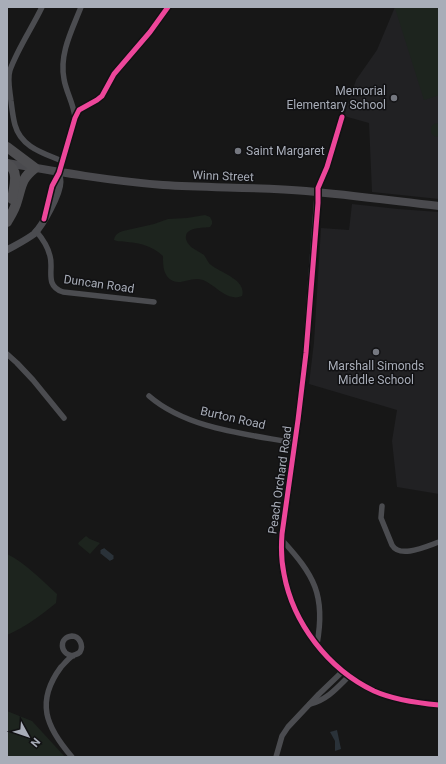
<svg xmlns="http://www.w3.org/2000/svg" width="446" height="764" font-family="Roboto,sans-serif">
	<rect width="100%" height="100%" fill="#171717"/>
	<g fill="#212123">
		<path d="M395,7H439V199L372,192L369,123L344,116L356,80L377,50Z"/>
		<path d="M352,204L398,209L439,212V494L397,487L392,441L397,410L309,384L314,342L321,228L349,230Z"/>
	</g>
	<g fill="#1d241e">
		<path d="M397,7H439V95L424,100L395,8Z"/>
		<path d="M439,123V137L434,136L431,133V127L434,124Z"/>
		<path d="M205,215L210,217L212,221V224L210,227C203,228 187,227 186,236C185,240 188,244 191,247C195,250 200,252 204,255C207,259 208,263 211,265C221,273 247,280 242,296C239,297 236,298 233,297C223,296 213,284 203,280C191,276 183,285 173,281C163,276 163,266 163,256C152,246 141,243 127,242C122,241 118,242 114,240C115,235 117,233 123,231L154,224L168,219L187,218Z"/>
		<path d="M86,536L90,539L100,543L90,554L78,544L79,542Z"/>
		<path d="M7,554C24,562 43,581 57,594L56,603C41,615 26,627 7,635Z"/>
		<path d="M7,711L32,721L65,757H7Z"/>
	</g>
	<g fill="#2a3239">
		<path d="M104,548L114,556L113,557L114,558L112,560H111L110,561L100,553L101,552L100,551L102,549H103Z"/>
		<path d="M337,730L341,749L335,751V741L330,732Z"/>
	</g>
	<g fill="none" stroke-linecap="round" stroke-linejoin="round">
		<g stroke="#4b4c50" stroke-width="5.5">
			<path d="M42,7C32,28 18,48 10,70C7,80 10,91 11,101C12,109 13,118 15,125C21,147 43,153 62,161"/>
			<path d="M75,118C74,104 66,92 64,79C59,54 72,30 81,7"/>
			<path d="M59,173L75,118L79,110L97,100L102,96L114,74L150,32L168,7"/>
			<path d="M318,193V188L327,167L342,117"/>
			<path d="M36,231C42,238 48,247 50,256C54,269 44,286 63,292L154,302"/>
			<path d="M7,354L17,363L33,380L64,418"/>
			<path d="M149,396C187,429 247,434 295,443"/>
			<path d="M382,506L381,518L392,545C400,559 427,546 439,542"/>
			<path d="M282,540C314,575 326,595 317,644"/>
			<path d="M310,704C327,700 337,688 349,676"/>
			<path d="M72,757C46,727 35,702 61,667C64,664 68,659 72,656C75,654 77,655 80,652C84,645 79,636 72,636C59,637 59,654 73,656"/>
			<path d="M276,757L282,736L288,727L319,694L343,671"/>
		</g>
		<g stroke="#4b4c50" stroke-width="7">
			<path d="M318,193L306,353L298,420L282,534C281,547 281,560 284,574C293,623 328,669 374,691C394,700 417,703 439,705"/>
			<path d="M47,209L52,186L59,173"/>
			<path d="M7,250C16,245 26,240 34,234C43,225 60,194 60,182C60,179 59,175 59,173"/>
		</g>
		<path stroke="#4a4a4e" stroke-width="8" d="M7,163C59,172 111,181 163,185C211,188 259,187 306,191C350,195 395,201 439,206"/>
		<g stroke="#4e4e51" stroke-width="10">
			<path d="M7,147L35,168C21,179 22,185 17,201C15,209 11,215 7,222"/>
			<path d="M7,164C20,170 14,187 12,199"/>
		</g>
		<defs>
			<g id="cycleway">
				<path d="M342,117L327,167L318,188V203L306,353L298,420L282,534C281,547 281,560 284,574C293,623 328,669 374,691C394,700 417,703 439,705"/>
				<path d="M44,219L52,186L59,173L75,118L79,110L97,100L102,96L114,74L150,32L168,7"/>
			</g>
		</defs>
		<use href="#cycleway" stroke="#111113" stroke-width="8"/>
		<use href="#cycleway" stroke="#ed469a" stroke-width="5"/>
	</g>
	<g fill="#757880" stroke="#111113" stroke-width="1.5">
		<circle cx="394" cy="98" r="4"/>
		<circle cx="238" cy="151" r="4"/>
		<circle cx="376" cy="352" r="4"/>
	</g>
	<g text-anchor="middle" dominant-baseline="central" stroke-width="3" stroke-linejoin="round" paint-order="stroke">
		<g font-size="12" fill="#a8adb8" stroke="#111113" text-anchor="end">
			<text x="386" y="91">Memorial<tspan x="386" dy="14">Elementary School</tspan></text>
			<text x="246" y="151" text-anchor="start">Saint Margaret</text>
			<text x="376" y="366" text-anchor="middle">Marshall Simonds<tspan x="376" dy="14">Middle School</tspan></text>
		</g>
		<g font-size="12" fill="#a8adb8" stroke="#111113">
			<text transform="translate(223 176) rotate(2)">Winn Street</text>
			<text transform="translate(99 284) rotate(8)">Duncan Road</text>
			<text transform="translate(233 418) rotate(13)">Burton Road</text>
			<text transform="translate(280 480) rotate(-82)">Peach Orchard Road</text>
		</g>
	</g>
	<rect width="446" height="764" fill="none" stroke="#a8adb8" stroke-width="16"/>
	<g transform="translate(28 736) rotate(130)" stroke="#111113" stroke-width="3" paint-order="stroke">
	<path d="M0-3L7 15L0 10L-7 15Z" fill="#a8adb8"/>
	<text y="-6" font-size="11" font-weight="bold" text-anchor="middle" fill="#a8adb8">N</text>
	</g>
</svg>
